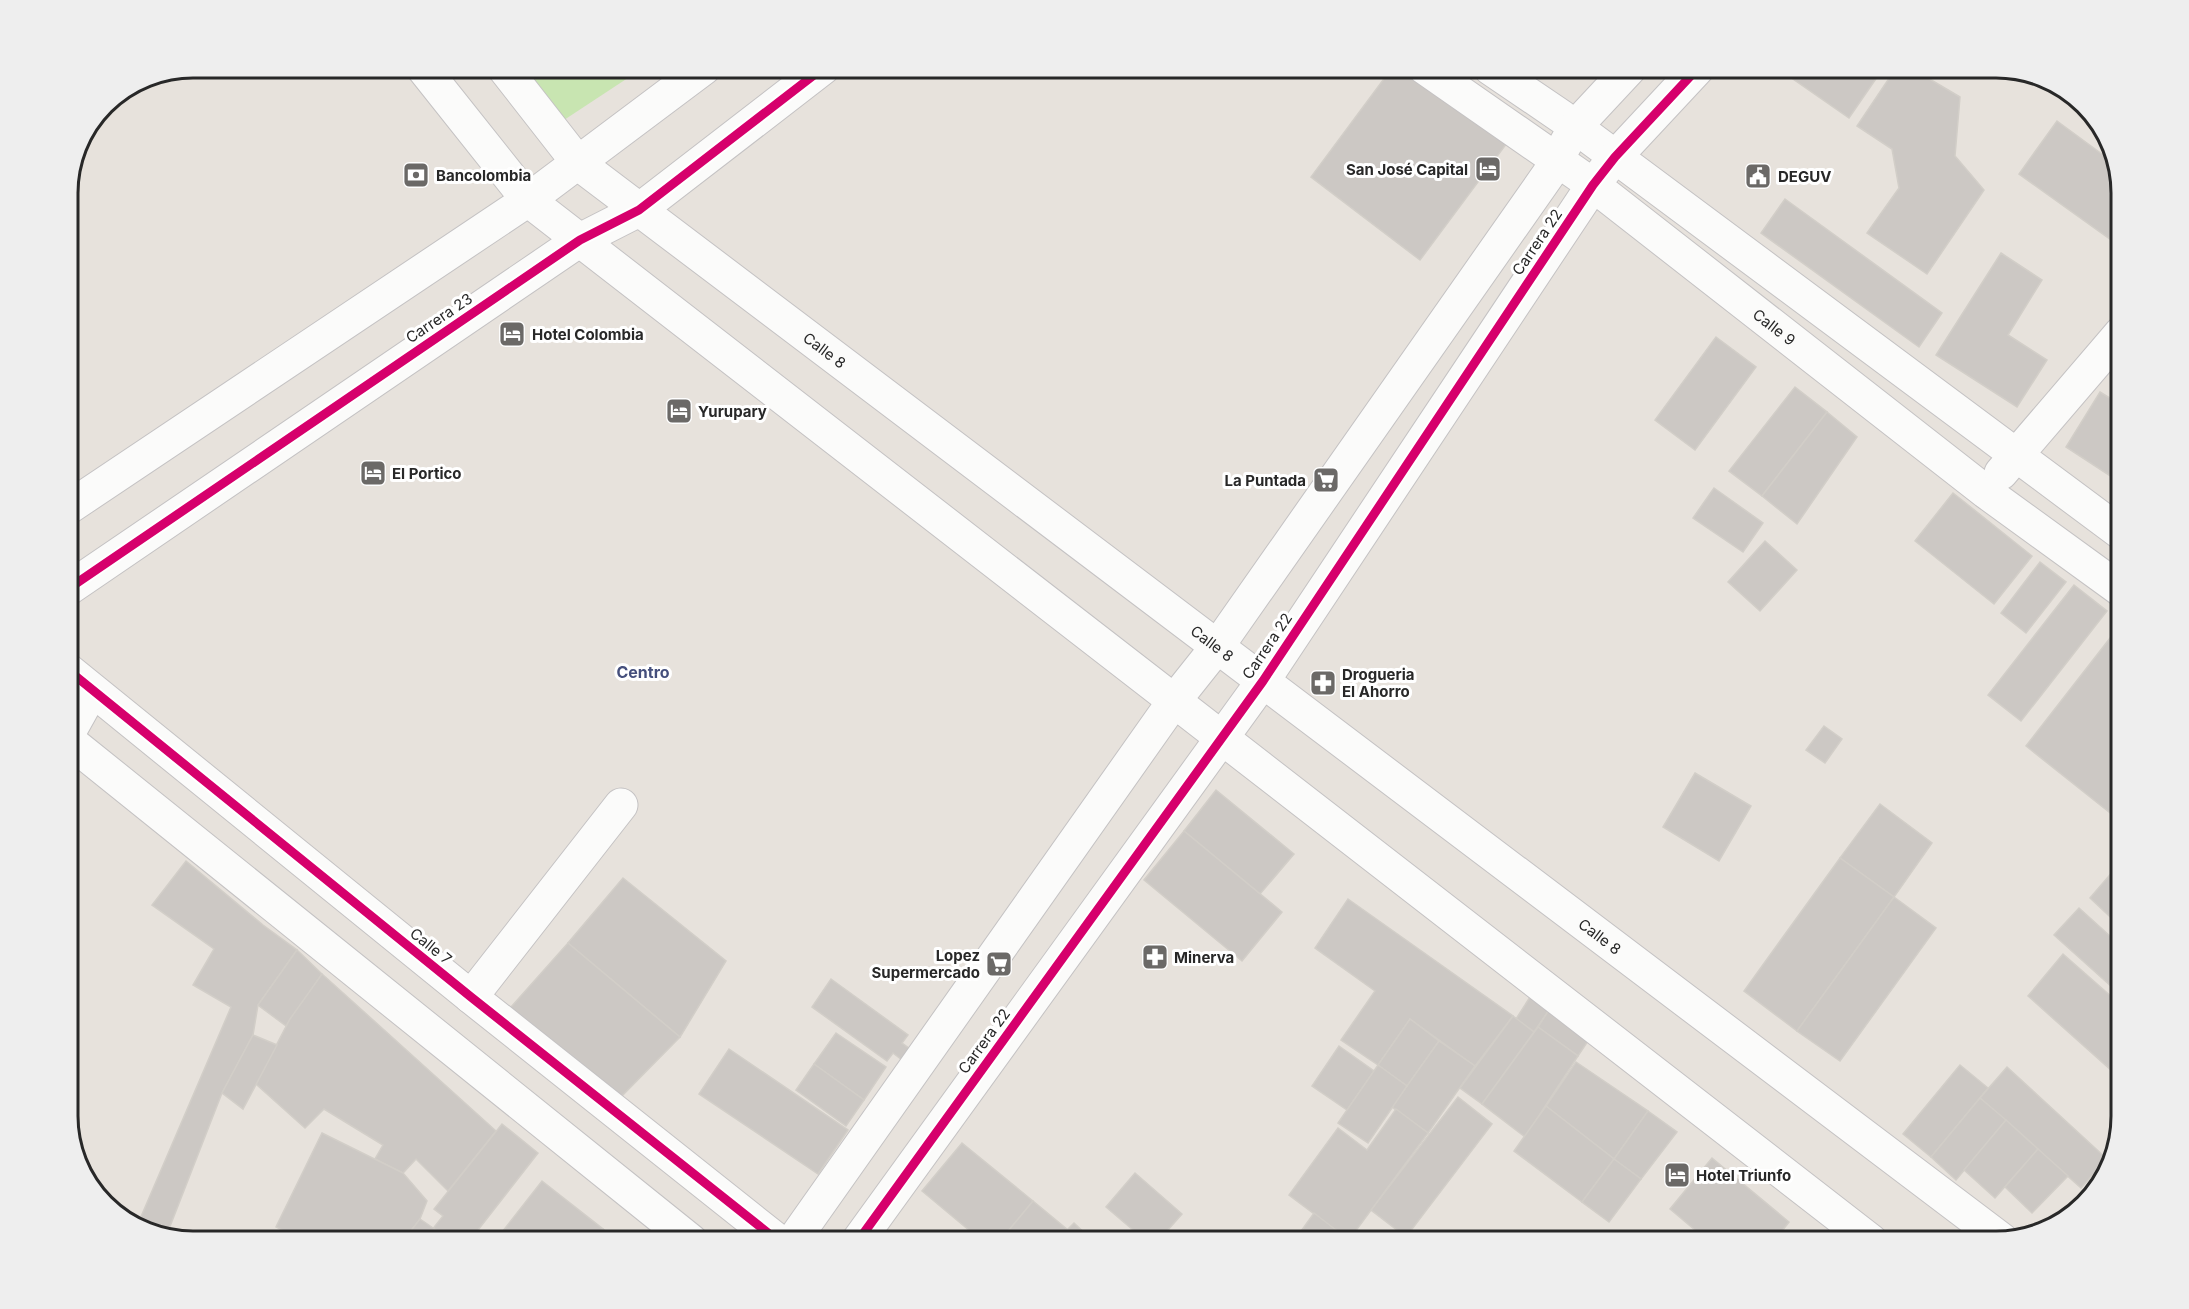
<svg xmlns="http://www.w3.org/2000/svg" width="2189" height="1309" font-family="Inter,sans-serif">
	<rect width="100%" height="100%" fill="#e7e2dc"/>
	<path fill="#c8e5b1" d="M525,68H643L564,120Z"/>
	<g fill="#ccc8c4" stroke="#d2cec8" stroke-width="1.5">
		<path d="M1392,68H1407L1507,143L1420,260L1311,177Z"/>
		<path d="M1777,68H1878L1882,70L1849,118Z"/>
		<path d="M1896,68H1911L1960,97L1955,156L1984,190L1927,274L1867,233L1899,188L1892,149L1857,126Z"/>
		<path d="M2057,121L2114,163L2121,185V247L2019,174Z"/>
		<path d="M1785,199L1942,313L1919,347L1761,233Z"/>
		<path d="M2001,253L2042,280L2008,335L2047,360L2017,407L1936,355Z"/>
		<path d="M1716,337L1756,367L1695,450L1655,420Z"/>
		<path d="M1795,387L1827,412L1762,496L1729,471Z"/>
		<path d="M2100,392L2121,405V476L2118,481L2066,447Z"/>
		<path d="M1827,412L1857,437L1797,524L1762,496Z"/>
		<path d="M1714,488L1763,523L1743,552L1693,518Z"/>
		<path d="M1953,493L2032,556L1994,604L1915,541Z"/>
		<path d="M1765,541L1797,570L1760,611L1728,582Z"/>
		<path d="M2040,562L2066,582L2026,633L2001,613Z"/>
		<path d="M2074,585L2107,611L2021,721L1988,695Z"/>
		<path d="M2121,624V817L2119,820L2026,746Z"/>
		<path d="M1824,726L1842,739L1825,763L1806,750Z"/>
		<path d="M1695,773L1751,806L1719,861L1663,827Z"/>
		<path d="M1216,790L1294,854L1260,894L1184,831Z"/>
		<path d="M1880,804L1932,843L1894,897L1840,858Z"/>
		<path d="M1184,831L1282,912L1242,961L1144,880Z"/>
		<path d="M1840,858L1894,897L1797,1031L1744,991Z"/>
		<path d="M186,861L263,925L297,950L258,1005L253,1035L222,1093L167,1234L137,1226L231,1007L193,985L214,949L152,905Z"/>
		<path d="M2121,862V927L2090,898Z"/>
		<path d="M623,878L726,961L680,1037L568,943Z"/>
		<path d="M1894,897L1936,928L1840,1061L1797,1031Z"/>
		<path d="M1348,899L1513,1016L1475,1066L1410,1019L1378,1065L1341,1040L1375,991L1315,948Z"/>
		<path d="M2079,908L2121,946V995L2054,935Z"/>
		<path d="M568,943L680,1037L615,1103L503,1016Z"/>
		<path d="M297,950L322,974L286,1026L258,1005Z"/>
		<path d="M2063,954L2121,1005V1079L2028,996Z"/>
		<path d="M322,974L496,1131L448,1191L416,1159L403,1173L375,1159L383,1145L324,1109L305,1128L256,1084L290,1019Z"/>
		<path d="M831,979L908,1035L902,1043L910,1049L902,1060L893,1053L887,1061L812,1007Z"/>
		<path d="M1530,997L1549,1010L1534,1032L1516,1019Z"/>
		<path d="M1549,1010L1590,1038L1578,1056L1538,1027Z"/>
		<path d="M1513,1016L1534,1032L1482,1104L1460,1088Z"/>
		<path d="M1410,1019L1439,1041L1407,1086L1378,1065Z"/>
		<path d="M1538,1027L1578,1056L1525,1137L1482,1104Z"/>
		<path d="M836,1033L886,1067L864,1100L814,1064Z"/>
		<path d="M253,1035L277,1045L243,1109L222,1093Z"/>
		<path d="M1439,1041L1475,1066L1428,1133L1392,1107Z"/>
		<path d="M1339,1046L1374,1071L1347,1110L1312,1086Z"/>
		<path d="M729,1049L848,1130L818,1174L699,1094Z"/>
		<path d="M1576,1062L1648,1111L1614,1159L1546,1106Z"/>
		<path d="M814,1064L864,1100L846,1126L796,1090Z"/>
		<path d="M1378,1065L1407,1086L1368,1143L1338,1123Z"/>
		<path d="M1960,1065L1988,1088L1931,1157L1903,1134Z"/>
		<path d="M2007,1067L2107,1159L2081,1188L1980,1098Z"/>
		<path d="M1458,1097L1492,1124L1406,1237L1371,1210Z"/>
		<path d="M1980,1098L2006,1120L1956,1180L1931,1157Z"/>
		<path d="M1546,1106L1614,1159L1582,1202L1514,1151Z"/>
		<path d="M1396,1109L1428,1133L1349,1240L1289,1195L1338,1128L1367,1150Z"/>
		<path d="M1648,1111L1677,1132L1641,1179L1614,1159Z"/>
		<path d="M2006,1120L2038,1149L1995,1198L1964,1170Z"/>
		<path d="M502,1124L538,1153L471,1239L462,1232L455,1241H445L431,1231L443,1216L434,1209Z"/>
		<path d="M322,1133L403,1173L427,1201L420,1219L403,1241H382L379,1239L378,1241H342L331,1235L327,1241H279L284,1231L276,1227Z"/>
		<path d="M962,1143L1033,1201L1000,1241H982L922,1191Z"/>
		<path d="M2038,1149L2068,1176L2032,1213L2005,1187Z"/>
		<path d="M1712,1158L1789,1222L1774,1241H1708L1670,1209Z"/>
		<path d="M1614,1159L1641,1179L1609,1222L1582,1202Z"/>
		<path d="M1135,1173L1182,1214L1158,1241H1146L1106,1207Z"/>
		<path d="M542,1181L603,1229L594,1241H495Z"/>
		<path d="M1033,1201L1068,1230L1056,1241H1000Z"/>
		<path d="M1314,1213L1349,1240L1351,1241H1294Z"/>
		<path d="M420,1219L452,1241H403Z"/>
		<path d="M1074,1223L1093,1241H1056Z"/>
		<path d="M603,1229L617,1241H594Z"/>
		<path d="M245,1234L271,1241H241Z"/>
	</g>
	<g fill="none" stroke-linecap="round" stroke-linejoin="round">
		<defs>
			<g id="minor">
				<path id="s1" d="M1425,68L1593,185L1986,492L2121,590"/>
				<path d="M1490,68L1562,117L2121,533"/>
				<path d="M2001,473L2121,333"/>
				<path d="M68,508L528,200L704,68"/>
				<path d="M68,589L580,240L639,210L823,68"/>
				<path d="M68,670L471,997L778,1241"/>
				<path d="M68,734L92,691"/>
				<path d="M68,740L691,1241"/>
				<path d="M471,997L621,805"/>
				<path d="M793,1241L1174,701L1217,647L1548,175L1575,127L1630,68"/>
				<path d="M858,1241L1263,681L1593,185L1615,157L1698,68"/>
			</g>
			<g id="secondary">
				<path d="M423,68L528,200L1871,1241"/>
				<path id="s2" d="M504,68L579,164L2002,1240"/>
			</g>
		</defs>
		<use href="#minor" stroke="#c4c2c3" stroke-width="35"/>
		<use href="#secondary" stroke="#c4c2c3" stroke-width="35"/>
		<use href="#minor" stroke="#fbfbfa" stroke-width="33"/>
		<use href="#secondary" stroke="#fbfbfa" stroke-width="33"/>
		<defs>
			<g id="cycleway">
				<path d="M68,589L580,240L639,210L823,68"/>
				<path d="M68,670L471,997L778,1241"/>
				<path d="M858,1241L1263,681L1593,185L1615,157L1698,68"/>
			</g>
		</defs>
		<use href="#cycleway" stroke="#fff" stroke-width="13"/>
		<use href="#cycleway" stroke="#d6006c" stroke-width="9"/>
	</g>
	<defs>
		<symbol id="hotel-square" viewBox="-11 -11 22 22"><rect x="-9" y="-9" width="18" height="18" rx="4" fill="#6b6967" stroke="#fff"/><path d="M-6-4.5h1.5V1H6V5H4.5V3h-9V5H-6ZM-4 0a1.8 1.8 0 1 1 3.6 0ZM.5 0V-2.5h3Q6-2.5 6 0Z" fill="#fff"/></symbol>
		<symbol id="bank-square" viewBox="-11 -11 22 22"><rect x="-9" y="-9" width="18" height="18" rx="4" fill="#6b6967" stroke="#fff"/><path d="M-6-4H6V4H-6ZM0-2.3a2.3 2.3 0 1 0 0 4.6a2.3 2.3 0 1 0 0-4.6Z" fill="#fff"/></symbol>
		<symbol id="civic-square" viewBox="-11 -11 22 22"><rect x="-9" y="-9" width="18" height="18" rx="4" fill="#6b6967" stroke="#fff"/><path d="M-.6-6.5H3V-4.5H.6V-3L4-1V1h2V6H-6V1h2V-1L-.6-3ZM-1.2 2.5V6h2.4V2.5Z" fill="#fff"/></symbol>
		<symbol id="supermarket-square" viewBox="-11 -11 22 22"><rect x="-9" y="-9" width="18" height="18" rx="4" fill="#6b6967" stroke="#fff"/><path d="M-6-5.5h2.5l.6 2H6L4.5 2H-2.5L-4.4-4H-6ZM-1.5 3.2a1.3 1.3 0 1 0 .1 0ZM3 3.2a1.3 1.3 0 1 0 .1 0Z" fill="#fff"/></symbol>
		<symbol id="pharmacy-square" viewBox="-11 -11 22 22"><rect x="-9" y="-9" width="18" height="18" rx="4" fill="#6b6967" stroke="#fff"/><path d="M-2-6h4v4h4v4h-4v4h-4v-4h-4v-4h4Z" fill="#fff"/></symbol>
	</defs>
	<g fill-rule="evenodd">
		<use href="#hotel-square" x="1473" y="154" width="30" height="30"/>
		<use href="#bank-square" x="401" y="160" width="30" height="30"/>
		<use href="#civic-square" x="1743" y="161" width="30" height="30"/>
		<use href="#hotel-square" x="497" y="319" width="30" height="30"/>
		<use href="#hotel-square" x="664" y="396" width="30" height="30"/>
		<use href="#hotel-square" x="358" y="458" width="30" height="30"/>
		<use href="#supermarket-square" x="1311" y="465" width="30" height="30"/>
		<use href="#pharmacy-square" x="1308" y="668" width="30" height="30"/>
		<use href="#pharmacy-square" x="1140" y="942" width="30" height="30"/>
		<use href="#supermarket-square" x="984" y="949" width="30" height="30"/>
		<use href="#hotel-square" x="1662" y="1160" width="30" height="30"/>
	</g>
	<g text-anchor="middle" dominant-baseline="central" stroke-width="6" stroke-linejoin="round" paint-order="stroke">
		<g font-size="15" font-weight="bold" fill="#282828" stroke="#fff" text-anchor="start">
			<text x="1468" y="169" text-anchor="end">San José Capital</text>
			<text x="436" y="175">Bancolombia</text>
			<text x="1778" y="176">DEGUV</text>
			<text x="532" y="334">Hotel Colombia</text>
			<text x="698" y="411">Yurupary</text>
			<text x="392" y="473">El Portico</text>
			<text x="1306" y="480" text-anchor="end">La Puntada</text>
			<text x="1342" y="674">Drogueria<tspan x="1342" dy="17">El Ahorro</tspan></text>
			<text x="980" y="955" text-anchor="end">Lopez<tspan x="980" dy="17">Supermercado</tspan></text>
			<text x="1174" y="957">Minerva</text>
			<text x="1696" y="1175">Hotel Triunfo</text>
		</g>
		<g font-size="15" fill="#282828" stroke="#fff">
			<text transform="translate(1537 242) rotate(-56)">Carrera 22</text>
			<text transform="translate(439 318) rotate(-34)">Carrera 23</text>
			<text stroke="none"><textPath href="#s1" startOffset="435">Calle 9</textPath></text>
			<text stroke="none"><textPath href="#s2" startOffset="430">Calle 8</textPath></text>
			<text stroke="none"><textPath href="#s2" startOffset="916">Calle 8</textPath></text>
			<text transform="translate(1267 646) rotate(-56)">Carrera 22</text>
			<text stroke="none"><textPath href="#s2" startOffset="1402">Calle 8</textPath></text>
			<text transform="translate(431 946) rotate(39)">Calle 7</text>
			<text transform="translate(984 1041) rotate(-54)">Carrera 22</text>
		</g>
		<g font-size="16" font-weight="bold" fill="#454f7c" stroke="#fff">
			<text x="643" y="672">Centro</text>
		</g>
	</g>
	<path d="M0 0H2189V1309H0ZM193 78H1996A115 115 0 0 1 2111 193V1116A115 115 0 0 1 1996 1231H193A115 115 0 0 1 78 1116V193A115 115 0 0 1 193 78Z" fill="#eee" fill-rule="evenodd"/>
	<path fill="none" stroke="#282828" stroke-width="3" d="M193 78H1996A115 115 0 0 1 2111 193V1116A115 115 0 0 1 1996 1231H193A115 115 0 0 1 78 1116V193A115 115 0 0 1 193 78Z"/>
</svg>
